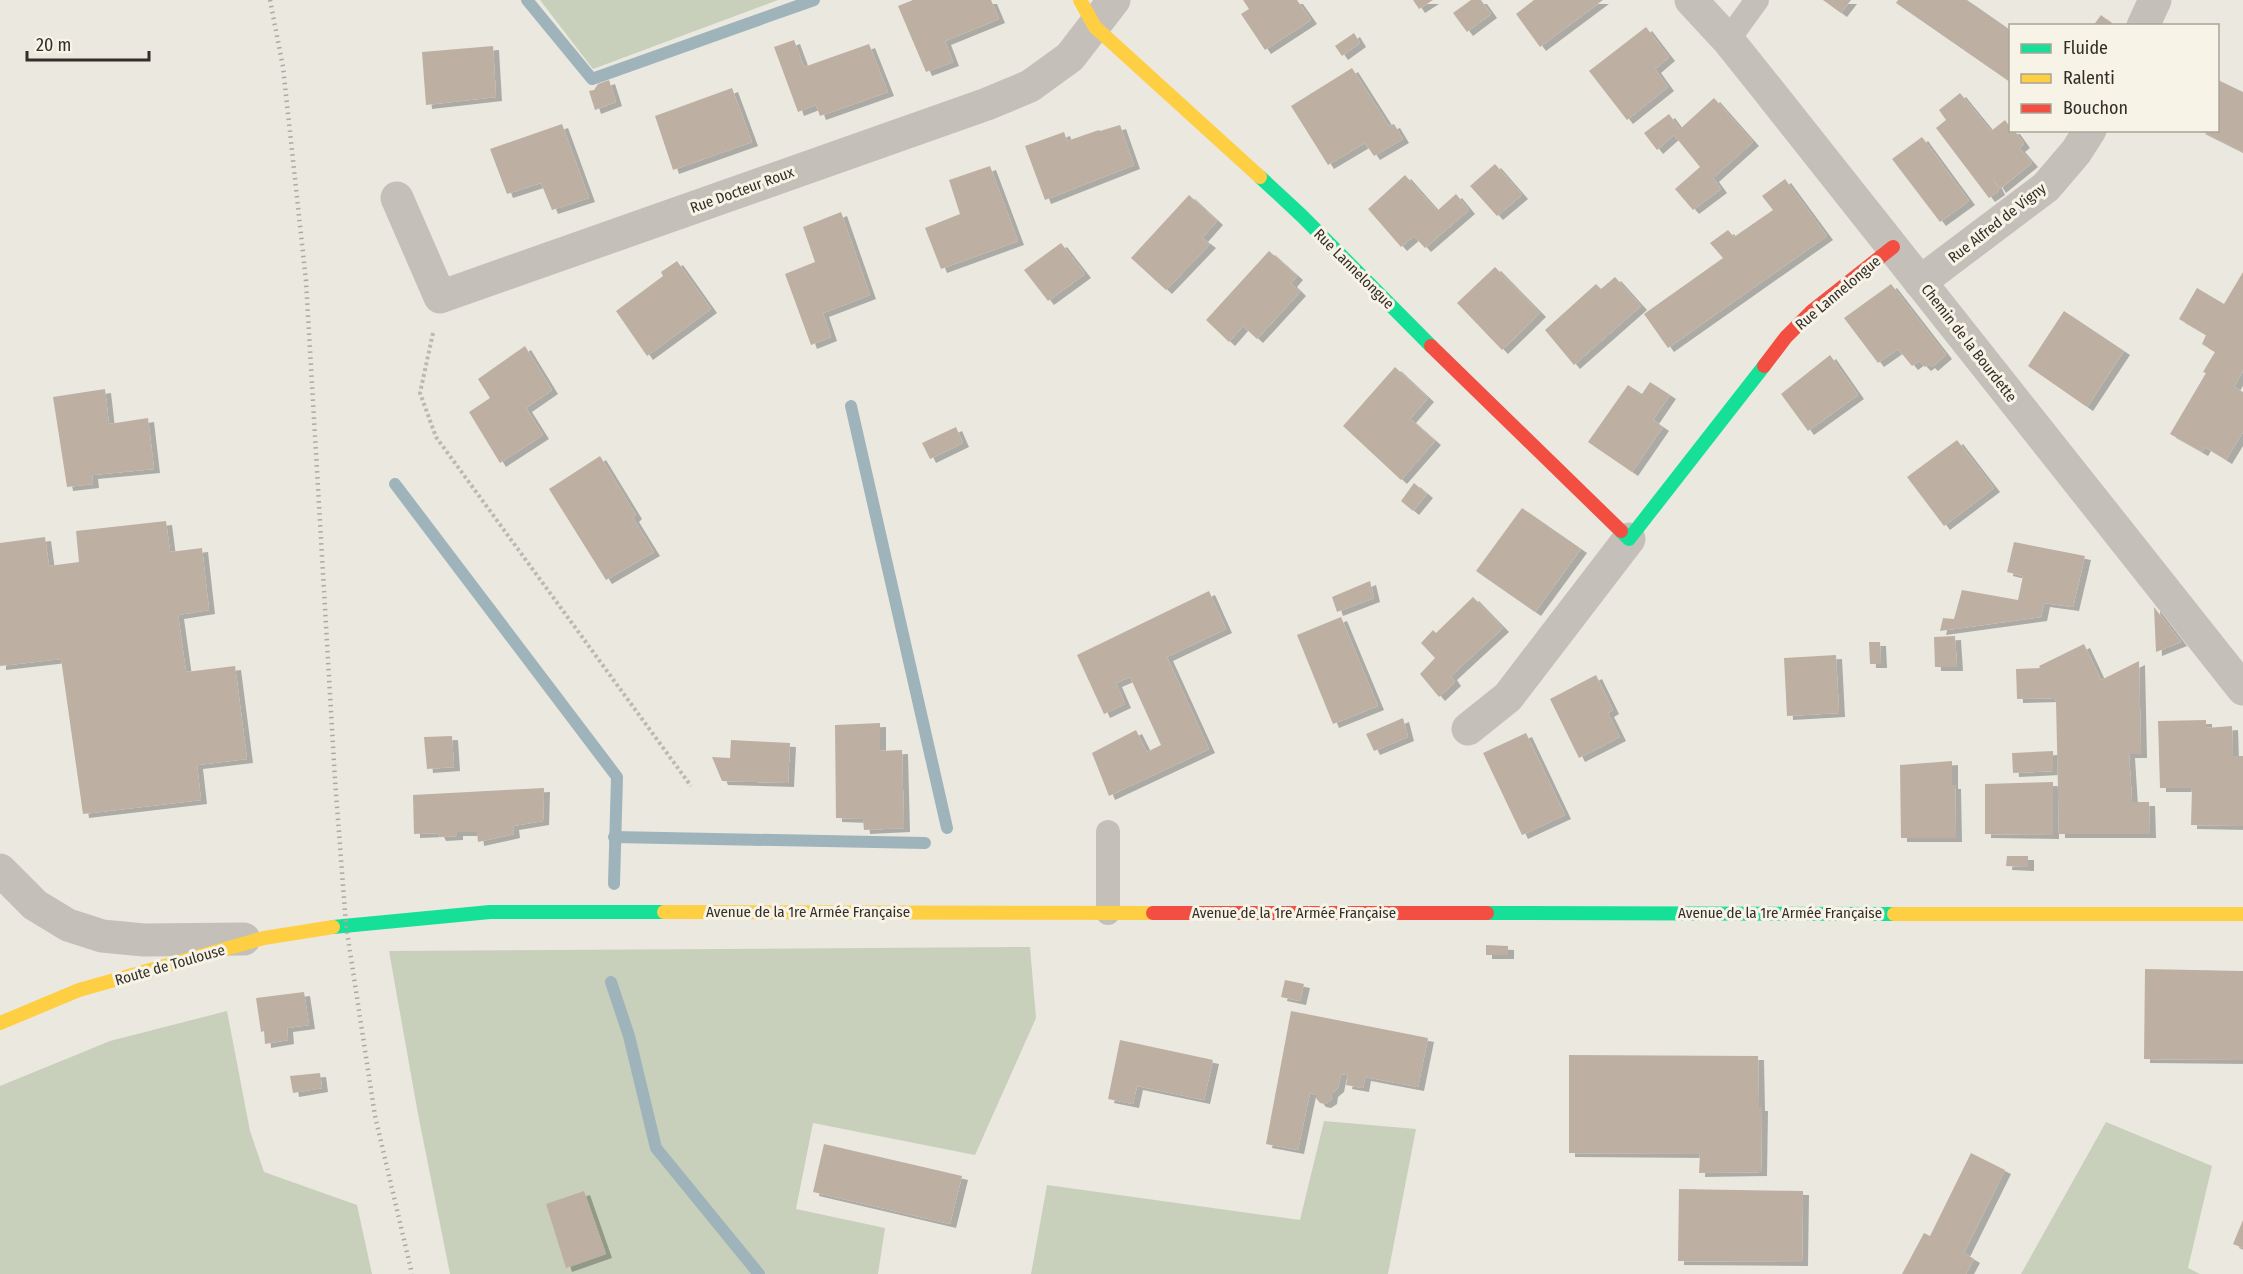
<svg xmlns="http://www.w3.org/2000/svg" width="2243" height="1274" font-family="'Fira Sans Condensed',sans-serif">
	<defs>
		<filter id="shadow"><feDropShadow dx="6" dy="4" stdDeviation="0" flood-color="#0004"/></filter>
	</defs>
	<rect width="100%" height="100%" fill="#ebe8e0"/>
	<g fill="#c8d0bb">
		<path d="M540,0H778L593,69Z"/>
		<path d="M1030,947L1036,1018L975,1155L813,1123L796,1209L885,1228L878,1274H450L418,1114L389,951Z"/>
		<path d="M227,1011L250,1131L264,1172L357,1205L372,1274H0V1086L110,1041Z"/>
		<path d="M1324,1121L1416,1129L1388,1274H1031L1047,1185L1300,1220Z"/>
		<path d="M2106,1122L2212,1166L2188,1268L2200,1274H2021Z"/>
	</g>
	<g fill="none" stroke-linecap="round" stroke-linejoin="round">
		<g stroke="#9eb4ba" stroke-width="12">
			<path d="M527,0L592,79L814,0"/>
			<path d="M851,406L947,828"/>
			<path d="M395,484L617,777L614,884"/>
			<path d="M614,837L925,843"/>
			<path d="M611,982L629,1036L656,1148L759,1274"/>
		</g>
	</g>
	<g fill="#bdb0a3" filter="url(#shadow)">
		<path d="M913,0H991L999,19L945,41L953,62L926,72L898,6Z"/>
		<path d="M1243,0H1297L1311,20L1265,50L1241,14L1249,9Z"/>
		<path d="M1413,0H1433L1419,9Z"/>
		<path d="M1471,0H1481L1491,14L1467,32L1453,13Z"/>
		<path d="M1534,0H1603L1540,47L1516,14Z"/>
		<path d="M1823,0H1851L1841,13Z"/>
		<path d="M1898,0H1967L2010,30V82L1896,3Z"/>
		<path d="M2101,15L2115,26H2093Z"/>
		<path d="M1646,27L1669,57L1655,69L1668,87L1627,120L1589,71Z"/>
		<path d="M1354,33L1360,43L1342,56L1335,46Z"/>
		<path d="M794,40L804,67L869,44L888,92L820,116L816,105L798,112L774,47Z"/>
		<path d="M493,46L496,97L426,105L422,52Z"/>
		<path d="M1352,68L1389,126L1394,124L1403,139L1374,156L1365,143L1328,165L1291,106Z"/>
		<path d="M609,80L616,102L595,110L589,91L594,90L598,84Z"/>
		<path d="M2218,80L2243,92V152L2199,130H2218Z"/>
		<path d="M732,88L752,142L673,170L655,116Z"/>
		<path d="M1960,93L1991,131L2005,120L2010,127V130H2014L2024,144L2019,148L2032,163L2000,189L1993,178L1999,191L1989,198L1936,128L1946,120L1939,110Z"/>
		<path d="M1714,98L1753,142L1713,178L1721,189L1693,210L1675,189L1700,167L1674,135L1657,150L1644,133L1669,114L1680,129Z"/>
		<path d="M562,124L589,198L552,210L541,183L507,194L490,149Z"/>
		<path d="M1120,125L1134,165L1045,200L1025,146L1064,132L1067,141L1099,130L1100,131Z"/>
		<path d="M1922,137L1969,201L1940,222L1892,159Z"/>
		<path d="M1495,164L1522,195L1497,216L1470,186Z"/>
		<path d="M990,166L1018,241L941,269L925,228L960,214L949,180Z"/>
		<path d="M1405,175L1437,211L1456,194L1469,210L1425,248L1414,236L1401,247L1368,209Z"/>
		<path d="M1785,179L1827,236L1668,348L1644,314L1723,258L1710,243L1728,230L1734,237L1773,210L1762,196Z"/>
		<path d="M1189,195L1217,221L1202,238L1210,244L1166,290L1131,258Z"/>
		<path d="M841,212L870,295L823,313L831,337L811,345L785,274L815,262L803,227Z"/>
		<path d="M1061,243L1085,274L1048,301L1024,270Z"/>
		<path d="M1269,251L1297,276L1291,283L1300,292L1257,339L1243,326L1229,342L1206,320Z"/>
		<path d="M677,261L711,309L647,356L616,311L663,276L661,272Z"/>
		<path d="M1495,267L1540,313L1502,350L1457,303Z"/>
		<path d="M2243,272V371L2234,387L2243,392V432L2226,460L2205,447L2202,452L2170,434L2206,373L2203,372L2215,352L2202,344L2206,335L2179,319L2197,288L2224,304Z"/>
		<path d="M1615,277L1641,306L1574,365L1545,330L1596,284L1601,289Z"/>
		<path d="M1891,284L1946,355L1932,367L1929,364L1925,367L1919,361L1912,366L1898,349L1878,363L1844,318Z"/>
		<path d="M2064,311L2124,351L2087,407L2028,366Z"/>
		<path d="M525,346L552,390L526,408L543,435L500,463L469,412L490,398L478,379Z"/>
		<path d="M1830,355L1858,395L1808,431L1781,394Z"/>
		<path d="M1395,367L1428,398L1410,419L1435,441L1401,480L1343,426Z"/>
		<path d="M1650,382L1670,395L1653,420L1663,427L1632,472L1588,442L1628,385L1642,394Z"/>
		<path d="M105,389L109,424L148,418L154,469L92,475L93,484L67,487L53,397Z"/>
		<path d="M956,427L963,443L930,459L922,443Z"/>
		<path d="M1957,440L1994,488L1944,526L1907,477Z"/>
		<path d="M600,456L636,515L633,518L654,552L606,580L549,489Z"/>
		<path d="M1414,483L1427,494L1413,511L1401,501Z"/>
		<path d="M1522,508L1581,549L1535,612L1476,571Z"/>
		<path d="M166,521L170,552L202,548L209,610L178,615L186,672L235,666L247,759L197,765L201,800L83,814L61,659L0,666V543L45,537L49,566L79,562L76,531Z"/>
		<path d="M2014,542L2085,556L2073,607L2044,603L2041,617L1940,631L1943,618L1954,619L1962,590L2018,600L2023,576L2007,572Z"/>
		<path d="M1370,581L1374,598L1337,612L1332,597Z"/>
		<path d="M1209,591L1226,629L1167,657L1209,749L1109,796L1092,753L1136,730L1147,752L1161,745L1130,677L1116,683L1125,704L1104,714L1077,655Z"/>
		<path d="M1473,597L1503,628L1451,676L1455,682L1439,697L1420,674L1435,658L1421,643L1433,630L1436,633Z"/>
		<path d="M2154,607L2181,642L2156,652Z"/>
		<path d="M1341,617L1378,706L1333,724L1297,635Z"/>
		<path d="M1955,636L1957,667H1935L1934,637Z"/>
		<path d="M1869,642H1880L1881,664H1870Z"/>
		<path d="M2084,644L2101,680L2139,661L2141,754H2129L2132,802H2149L2150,834H2059L2056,701L2054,698L2017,699L2016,669L2040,668L2039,666Z"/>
		<path d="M1836,655L1839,713L1787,716L1784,658Z"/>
		<path d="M1596,675L1613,710L1608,713L1620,737L1579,758L1550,699Z"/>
		<path d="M1403,718L1408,737L1374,751L1366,734Z"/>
		<path d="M2206,720V728L2232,726L2233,756H2243V826L2191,825L2192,788H2160L2158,721Z"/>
		<path d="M880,723V751L902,750L904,828L864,830L863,819L836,818L835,725Z"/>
		<path d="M1526,733L1565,815L1522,835L1483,753Z"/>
		<path d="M452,736L454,767L427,769L424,737Z"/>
		<path d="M731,740L790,743L788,783L722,781L712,757L730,758Z"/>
		<path d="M2053,751V771L2013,773L2012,753Z"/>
		<path d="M1952,761V785H1955L1956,838H1901L1900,765Z"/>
		<path d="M2053,782V835L1985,834V784Z"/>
		<path d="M544,788L543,821L513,826L514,834L478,842L477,832H457V836L440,837L438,833L414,834L413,795Z"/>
		<path d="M2007,856H2028V867L2006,866Z"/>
		<path d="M1486,945L1508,946V955H1486Z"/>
		<path d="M2145,969L2243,971V1060L2144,1059Z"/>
		<path d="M1285,980L1304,984L1300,1001L1281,997Z"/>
		<path d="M304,992L309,1025L287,1028L288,1040L265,1044L264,1031L261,1032L256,998Z"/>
		<path d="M1291,1011L1428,1038L1418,1087L1365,1077L1363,1088L1346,1085L1348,1075L1341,1074L1338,1088L1332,1093L1331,1100L1325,1104L1320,1103L1316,1098V1095L1310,1093L1298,1150L1266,1144Z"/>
		<path d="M1120,1040L1213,1060L1204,1100L1137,1086L1133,1104L1108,1099Z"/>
		<path d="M1569,1055L1758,1056L1759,1107H1762L1761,1172L1699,1173L1700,1154L1569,1153Z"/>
		<path d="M320,1073L322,1088L293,1093L290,1076Z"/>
		<path d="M824,1144L962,1176L950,1224L813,1192Z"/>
		<path d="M1971,1153L2005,1170L1964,1253L1974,1259L1966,1274H1902L1924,1233L1930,1236Z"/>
		<path d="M1679,1189L1803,1191L1802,1262L1678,1261Z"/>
		<path d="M584,1191L606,1254L566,1268L546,1204Z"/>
		<path d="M2243,1220V1248L2233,1244Z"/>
	</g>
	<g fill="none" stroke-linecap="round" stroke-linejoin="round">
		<path stroke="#bcb9b2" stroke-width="4" stroke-dasharray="3 3" stroke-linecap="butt" d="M433,333L420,393L436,437L691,786"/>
		<g stroke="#c4c0b9" stroke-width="24">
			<path d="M1728,40L1757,0"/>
			<path d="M1108,913V832"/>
		</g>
		<g stroke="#c4c0b9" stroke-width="33">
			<path d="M1691,0L1728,40L1764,85L2243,689"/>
			<path d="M2143,26L2155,0"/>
			<path d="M397,198L440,297L987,104L1030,86L1070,57L1114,0"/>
			<path d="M1920,282L2046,187L2076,152L2090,130"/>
			<path d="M1468,729L1508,697L1629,539"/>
			<path d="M0,870L35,905L68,925L102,936L144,940L244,939"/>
		</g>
		<g stroke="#16e098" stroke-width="14">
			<path d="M1260,177L1302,216L1431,346"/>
			<path d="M1621,531L1629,539L1764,366"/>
			<path d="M1487,913L1894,914"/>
			<path d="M333,927L490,912H664"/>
		</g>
		<g stroke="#ffcf43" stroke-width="14">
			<path d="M1080,0L1095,27L1260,177"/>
			<path d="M664,912L1153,913"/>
			<path d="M1894,914H2243"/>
			<path d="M0,1023L79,990L264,938L333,927"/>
		</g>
		<g stroke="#f24e42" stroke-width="14">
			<path d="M1431,346L1621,531"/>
			<path d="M1764,366L1786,337L1812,311L1893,247"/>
			<path d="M1153,913H1487"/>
		</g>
		<path stroke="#aca8a3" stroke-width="4.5" stroke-dasharray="1.5 4.5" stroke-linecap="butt" d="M270,0L283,67L306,281L335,780L346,925L375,1116L412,1274"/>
	</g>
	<g text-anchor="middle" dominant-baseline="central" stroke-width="6" stroke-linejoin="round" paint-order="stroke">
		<g font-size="15" fill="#342e28" stroke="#f7f3e7">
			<text transform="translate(742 190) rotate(-20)">Rue Docteur Roux</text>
			<text transform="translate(1997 223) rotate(-38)">Rue Alfred de Vigny</text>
			<text transform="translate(1354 269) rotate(45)">Rue Lannelongue</text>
			<text transform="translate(1838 293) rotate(-40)">Rue Lannelongue</text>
			<text transform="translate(1969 343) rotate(52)">Chemin de la Bourdette</text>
			<text x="808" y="912">Avenue de la 1re Armée Française</text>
			<text x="1294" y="913">Avenue de la 1re Armée Française</text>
			<text x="1780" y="913">Avenue de la 1re Armée Française</text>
			<text transform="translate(170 965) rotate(-16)">Route de Toulouse</text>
		</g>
	</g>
	<rect x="2009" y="24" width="210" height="108" fill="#f7f3e7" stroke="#a9a49b" stroke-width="1.5"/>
	<rect x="2021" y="44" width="30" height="9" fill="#16e098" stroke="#a9a49b" stroke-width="1.5"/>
	<text x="2063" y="54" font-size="18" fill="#342e28">Fluide</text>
	<rect x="2021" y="74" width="30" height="9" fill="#ffcf43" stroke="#a9a49b" stroke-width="1.5"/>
	<text x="2063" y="84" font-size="18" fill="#342e28">Ralenti</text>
	<rect x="2021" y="104" width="30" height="9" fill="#f24e42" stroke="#a9a49b" stroke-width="1.5"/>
	<text x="2063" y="114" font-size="18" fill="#342e28">Bouchon</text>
	<path d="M27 51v9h122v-9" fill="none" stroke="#342e28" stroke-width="3"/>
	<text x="36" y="51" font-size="18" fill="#342e28" stroke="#f7f3e7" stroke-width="4.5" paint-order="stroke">20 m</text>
</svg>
